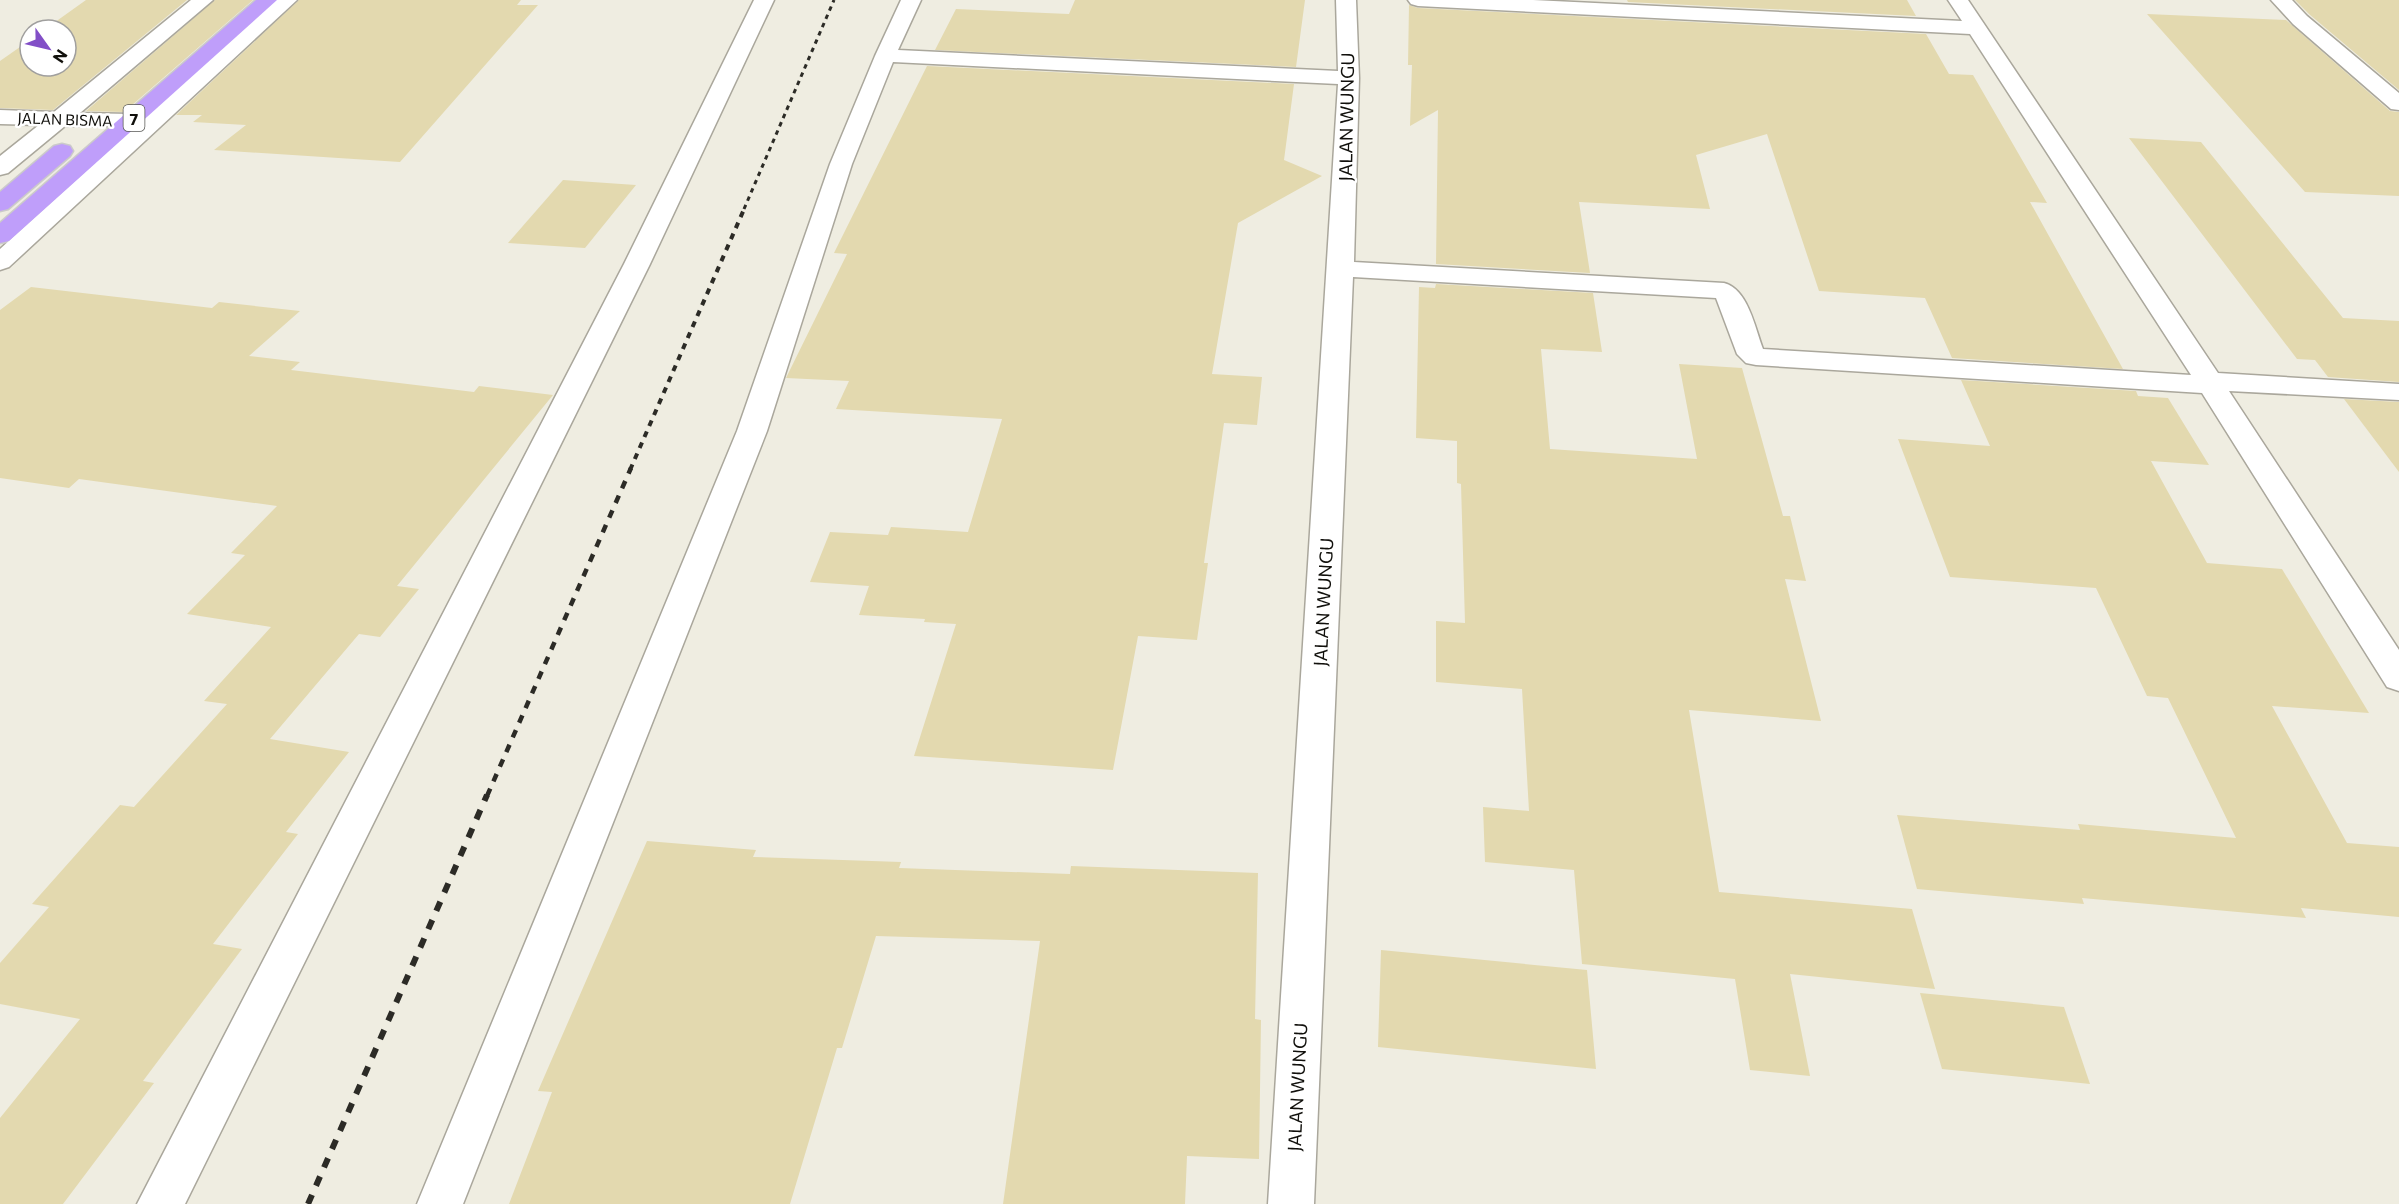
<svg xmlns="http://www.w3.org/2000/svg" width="2399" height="1204" font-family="Commissioner,sans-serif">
	<rect width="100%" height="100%" fill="#efede1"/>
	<g fill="#e3d9af">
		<path d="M86,0H187L53,110L0,108V61L30,40V66H66V30H44Z"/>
		<path d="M215,0H253L124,112L86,111Z"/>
		<path d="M299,0H521L517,5H538L400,162L214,150L246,125L193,122L202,115H176Z"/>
		<path d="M1075,0H1305L1296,67L935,50L956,9L1069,14Z"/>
		<path d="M1627,0H1907L1916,16L1628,2Z"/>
		<path d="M2295,0H2399V90L2309,14Z"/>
		<path d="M1409,5L1418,8L1926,34L1949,74L1973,75L2047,203L2030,202L2123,369L1952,358L1925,298L1819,291L1767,134L1696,155L1710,209L1579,202L1590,273L1436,264L1438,110L1410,126L1412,65H1408Z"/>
		<path d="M2147,14L2286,20L2390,111L2399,112V196L2305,192Z"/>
		<path d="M927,66L1294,84L1284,160L1322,176L1238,223L1212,374L1262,377L1257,425L1224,423L1204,563H1208L1197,640L1138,636L1113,770L914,756L956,624L924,622L925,619L859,615L869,586L810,582L830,532L888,535L891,527L968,532L1002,419L836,409L849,381L786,378L847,254L834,253Z"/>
		<path d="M2129,138L2201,142L2343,318L2399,321V382L2328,377L2315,360L2297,359Z"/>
		<path d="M563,180L636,185L585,248L508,243Z"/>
		<path d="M1436,284L1593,293L1602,352L1541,349L1550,449L1697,459L1679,364L1742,368L1783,516H1790L1806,581L1785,579L1821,721L1689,710L1719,892L1912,909L1935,989L1790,974L1810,1076L1750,1070L1735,979L1582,964L1574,870L1485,862L1483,807L1529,811L1522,689L1436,682V621L1465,623L1461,484L1457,483V441L1416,438L1419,287L1435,288Z"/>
		<path d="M31,287L212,308L219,302L300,311L249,356L300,362L291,370L474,392L479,386L553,395L397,586L419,589L380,637L359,634L270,739L349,752L286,832L298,834L213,944L242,949L143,1081L154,1083L63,1204H0V1118L80,1019L0,1004V963L49,907L32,904L120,805L134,807L227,704L204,701L271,627L187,614L245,555L231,553L277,506L79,479L69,488L0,478V310Z"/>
		<path d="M1961,380L2136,391L2138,396L2168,398L2209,465L2151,461L2207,563L2282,569L2369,713L2272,706L2347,843L2399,847V917L2301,908L2306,918L2082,898L2084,904L1917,889L1897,815L2080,830L2078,824L2236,838L2168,698L2147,696L2096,588L1950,577L1898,439L1990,446Z"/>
		<path d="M2344,399L2399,402V472Z"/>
		<path d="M647,841L756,850L753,857L901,862L899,868L1070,874L1071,866L1258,873L1255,1019L1261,1020L1259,1159L1187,1156L1185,1204H1003L1040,941L876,936L842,1048H837L790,1204H509L552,1092L538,1091Z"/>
		<path d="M1381,950L1587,970L1596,1069L1378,1047Z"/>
		<path d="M1920,993L2064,1007L2090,1084L1942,1069Z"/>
	</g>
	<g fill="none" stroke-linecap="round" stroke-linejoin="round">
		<defs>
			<g id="minor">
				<path d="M191,0H213L80,113L130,114L138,116L140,122L276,0H297L9,267L0,270V249L136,126H65L8,173L0,175V156L39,125L0,124V110L54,112Z"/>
				<path d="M754,0H774L650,264L185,1204H137L624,264Z"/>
				<path d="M901,0H921L898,50L1338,71L1336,0H1356L1359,78L1354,262L1724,283C1748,289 1755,328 1763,349L2191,375L1970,34L1418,6L1411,4L1408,0H1533L1962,21L1948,0H1968L2218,373L2399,384V400L2229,391L2399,650V691L2387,687L2202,393L1756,365L1746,363L1737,354L1716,298L1353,277L1314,1204H1268L1338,84L893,62L852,164L767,431L463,1204H417L737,431L830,164L875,56Z"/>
				<path d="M2271,0H2292L2307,16L2399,93V110L2391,109L2293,24Z"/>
			</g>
			<g id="highway">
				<path d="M256,0H277L9,241L0,243V223Z"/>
				<path d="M62,144L70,146L73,151L70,156L8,209L0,211V192L54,146Z"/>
			</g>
		</defs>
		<use href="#minor" stroke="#aaa79c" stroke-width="3"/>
		<use href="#highway" stroke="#cbcaca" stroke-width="3"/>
		<use href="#minor" fill="#fff" fill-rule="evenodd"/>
		<use href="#highway" fill="#bf9efa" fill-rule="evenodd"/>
		<path stroke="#2c2b26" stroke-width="3" stroke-dasharray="4.5 4.5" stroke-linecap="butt" d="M744,209L834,0"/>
		<path stroke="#2c2b26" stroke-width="4" stroke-dasharray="6 6" stroke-linecap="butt" d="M630,470L745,207"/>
		<path stroke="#2c2b26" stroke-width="4.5" stroke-dasharray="8 8" stroke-linecap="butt" d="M487,796L631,468"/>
		<path stroke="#2c2b26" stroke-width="6" stroke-dasharray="10 10" stroke-linecap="butt" d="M308,1204L487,795"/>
	</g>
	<g text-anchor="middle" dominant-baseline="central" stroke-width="5" stroke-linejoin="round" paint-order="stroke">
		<g font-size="15" fill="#11100c" stroke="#fff">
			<text transform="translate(65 119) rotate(2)">JALAN BISMA</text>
		</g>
		<rect fill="#fff" stroke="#585855" stroke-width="1.5" x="123.5" y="105" width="21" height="26" rx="4.5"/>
		<g font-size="16" font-weight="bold" fill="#11100c">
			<text x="134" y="118">7</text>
		</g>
		<g font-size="18" fill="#11100c" stroke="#fff">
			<text transform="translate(1346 117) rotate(-89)">JALAN WUNGU</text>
			<text transform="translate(1323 602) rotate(-87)">JALAN WUNGU</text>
			<text transform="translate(1297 1087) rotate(-87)">JALAN WUNGU</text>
		</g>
	</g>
	<g transform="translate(48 48) rotate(124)"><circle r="28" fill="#ffffff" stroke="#a09f9e" stroke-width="1.5"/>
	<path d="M0-4.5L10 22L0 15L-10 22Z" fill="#824fc7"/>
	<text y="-9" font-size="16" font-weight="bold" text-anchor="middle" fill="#11100c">N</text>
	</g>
</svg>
